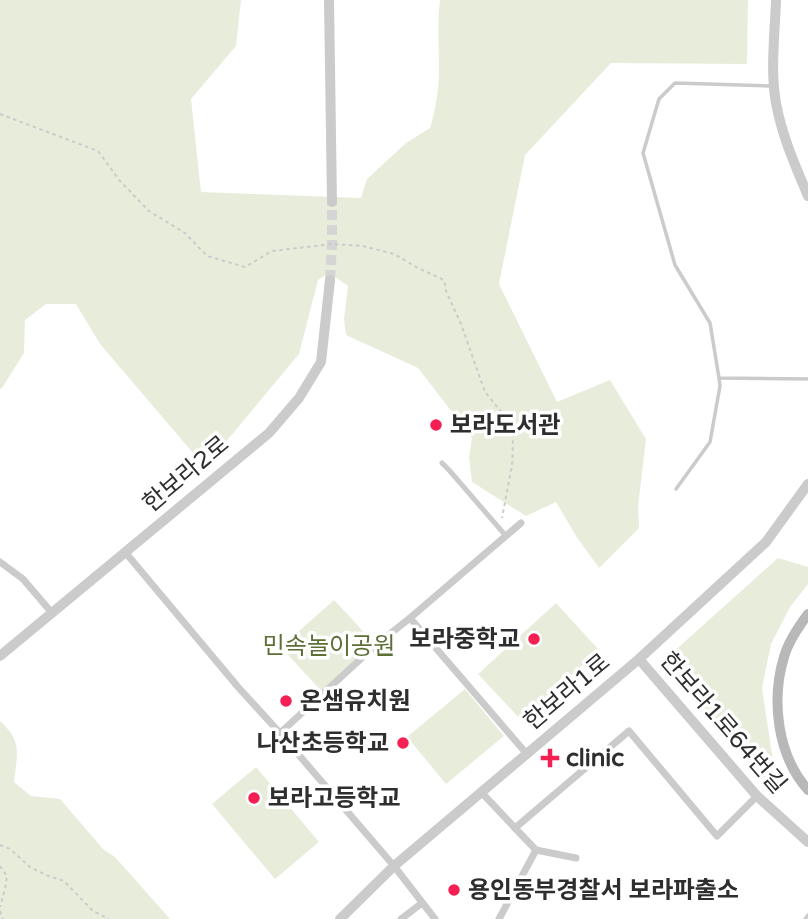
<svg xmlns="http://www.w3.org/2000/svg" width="808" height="919" font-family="'Varela Round','Noto Sans KR',sans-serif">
	<rect width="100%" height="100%" fill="#fff"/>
	<g fill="#e8eddb">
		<path d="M0,0H241L236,46L191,99L201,192L361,198L367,179L406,143L430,128C436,108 439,88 439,67C439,44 437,23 440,0H748L747,64L611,63L525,155L499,284L557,402L610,380L646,439L638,507L639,528L599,568L576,536L556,502L526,516L472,482L469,458L472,438L418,368L346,335L344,319L348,286L329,273L318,280L299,354L205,467L100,344L76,304H46L25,320L24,353L2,388L0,389Z"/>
		<path d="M778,558L808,567V584L790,607L771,644L762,688L778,794L667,671L671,654Z"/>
		<path d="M334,600L376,645L323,693L281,647Z"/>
		<path d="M556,603L599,650L522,721L478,674Z"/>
		<path d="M465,689L504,736L446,784L407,737Z"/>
		<path d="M0,721C23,742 17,754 14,782L31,796L60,799L103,849L115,857L170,919H0Z"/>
		<path d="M256,767L319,842L275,879L212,804Z"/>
	</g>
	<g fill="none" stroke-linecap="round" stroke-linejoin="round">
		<path stroke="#d5d5d5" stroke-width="10" stroke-dasharray="10 5" stroke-linecap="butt" d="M330,280L332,244V202"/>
		<g stroke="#cbcbcb" stroke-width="2" stroke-dasharray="3.5 3.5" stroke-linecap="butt">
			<path d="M0,114L98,151L120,181L149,211L185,233L207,256L245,267L272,251L332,244L363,246L394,254L418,268L444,280L446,291L461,324L485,392L512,425L513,445L512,465L502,518"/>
			<path d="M0,845L10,849L30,867L46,875L64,881L93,911L109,919"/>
			<path d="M0,866L7,876L5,889L0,907"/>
			<path d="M0,911L3,919"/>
		</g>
		<g stroke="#cbcbcb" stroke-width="3.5">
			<path d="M773,86L675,83L659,99L643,153L675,265L710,323L719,378L808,379"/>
			<path d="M676,489L710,442L720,386L719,378"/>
			<path d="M805,919L808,915"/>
		</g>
		<path stroke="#cbcbcb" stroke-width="5" d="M442,463L449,470L506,536"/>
		<g stroke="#cbcbcb" stroke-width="7">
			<path d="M521,523L410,618L526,753"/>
			<path d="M125,552L238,687L280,733L394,866L435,919"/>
			<path d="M0,562L23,579L52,613"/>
			<path d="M280,733L376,645L410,618"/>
			<path d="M481,792L515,828L629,731L717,836L757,796"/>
			<path d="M515,828L536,850L576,858"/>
			<path d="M401,919L422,903"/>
			<path d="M499,919L536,850"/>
		</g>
		<g stroke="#cbcbcb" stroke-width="10">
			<path d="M329,0L332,202"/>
			<path d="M776,0C775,34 770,70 776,103C782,136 795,165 808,196"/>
			<path d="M0,656L269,433L299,398L321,362L330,280"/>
			<path d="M639,659L757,796L808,842"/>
			<path d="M340,919L394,866L639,659L766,542L808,484"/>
		</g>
		<path stroke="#b8b8b8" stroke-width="10" d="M808,614C799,626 788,642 784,657C771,700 777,755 808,790"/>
	</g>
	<g fill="#f61f54" stroke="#fff" stroke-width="2.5">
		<circle cx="436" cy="425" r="7"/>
		<circle cx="534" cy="639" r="7"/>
		<circle cx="286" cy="701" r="7"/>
		<circle cx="403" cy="743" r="7"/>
		<path d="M546.5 747.5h7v7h7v7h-7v7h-7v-7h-7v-7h7z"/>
		<circle cx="254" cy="798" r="7"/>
		<circle cx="454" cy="890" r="7"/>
	</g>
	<g text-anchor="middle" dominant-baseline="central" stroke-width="7" stroke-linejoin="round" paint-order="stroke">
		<g font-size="24" font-weight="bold" fill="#2e2e2e" stroke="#fff" text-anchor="start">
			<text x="450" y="425">보라도서관</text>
			<text x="520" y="639" text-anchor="end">보라중학교</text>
			<text x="300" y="701">온샘유치원</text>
			<text x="389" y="743" text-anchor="end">나산초등학교</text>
			<text x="566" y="758">clinic</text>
			<text x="268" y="798">보라고등학교</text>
			<text x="468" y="890">용인동부경찰서 보라파출소</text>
		</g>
		<g font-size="24" fill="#2e2e2e" stroke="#fff">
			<text transform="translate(186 474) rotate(-40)">한보라2로</text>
			<text transform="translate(567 692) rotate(-40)">한보라1로</text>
			<text transform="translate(723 723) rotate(49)">한보라1로64번길</text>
		</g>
		<g font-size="24" fill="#5b6f37" stroke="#fff">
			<text x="329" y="646">민속놀이공원</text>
		</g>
	</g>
</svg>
